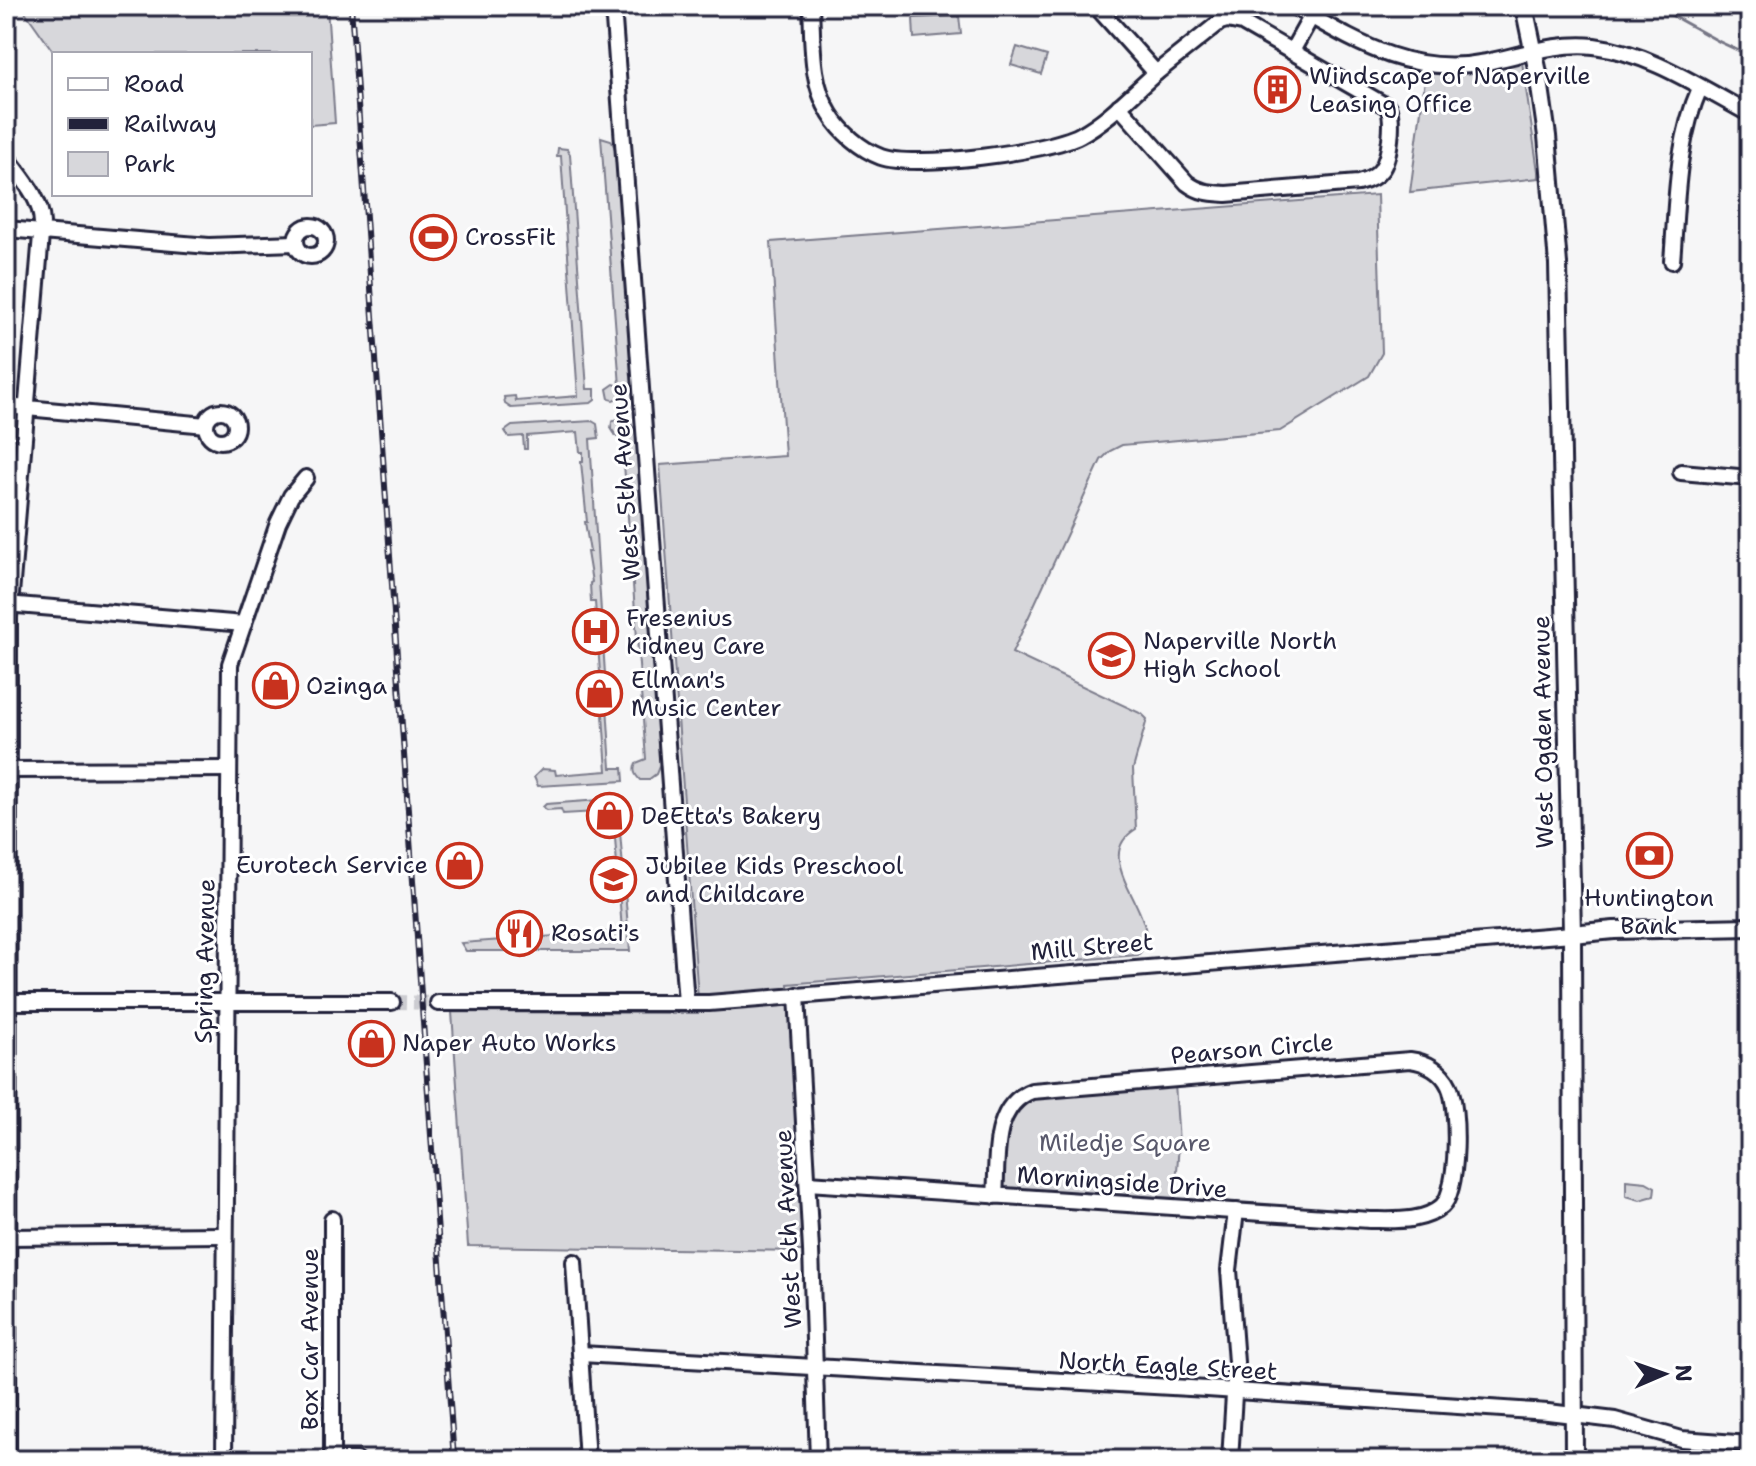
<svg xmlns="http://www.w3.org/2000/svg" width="1756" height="1466" font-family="'Shantell Sans',sans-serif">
	<rect width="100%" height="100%" fill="#f6f6f7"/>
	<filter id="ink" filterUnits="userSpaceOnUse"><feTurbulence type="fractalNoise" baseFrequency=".0125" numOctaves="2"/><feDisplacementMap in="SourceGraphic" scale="16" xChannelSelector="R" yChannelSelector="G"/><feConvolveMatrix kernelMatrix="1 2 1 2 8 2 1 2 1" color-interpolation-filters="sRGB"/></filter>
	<g filter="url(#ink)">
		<g fill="#d7d7db" stroke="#7c7c8b" stroke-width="2">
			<path d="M21,6H327L335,123L310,125V54H55Z"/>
			<path d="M959,16L961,34L914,38L913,18Z"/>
			<path d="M1017,47L1047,56L1041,74L1011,65Z"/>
			<path d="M1521,55L1539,178L1410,192L1427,65Z"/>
			<path d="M601,137L611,140L615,148L633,385L626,395L613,400L609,399L607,389L614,384L620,386Z"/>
			<path d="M558,148L567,149L570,154L587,389H595V400L591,403L511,408L505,404L504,397L515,396L516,401L578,396L561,156H557Z"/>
			<path d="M1377,195L1382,353L1369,376L1280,431L1122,445L1110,451L1101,460L1012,653L1142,714L1147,719L1133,769L1136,829C1083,861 1172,922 1138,955L788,984L803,1251L468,1246L452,1012L699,1013L660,465L785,456L771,242Z"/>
			<path d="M617,419L629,421L637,433L660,764L656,774L648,780H640C634,774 633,770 636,763L646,759L622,437L616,436L611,428L612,422Z"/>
			<path d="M592,421L597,424L599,438L590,439L611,768H623L624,781L538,786L534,777L542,769L555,770L556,775L607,771L595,602H591L590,583L592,582L587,552H590L585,522H587L581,462H583V452H580L578,432L527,436V449H524L523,436L509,437L505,431L512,426Z"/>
			<path d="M614,799L623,801L627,806L618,808L630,951H466L461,943L622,931L613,811L563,814L561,809L547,810L543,807L546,804Z"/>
			<path d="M1175,1084L1179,1143L1175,1200L1003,1190C1005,1154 1001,1115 1038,1096Z"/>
			<path d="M1626,1180L1646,1182L1655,1187L1654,1196L1640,1200L1626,1196Z"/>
		</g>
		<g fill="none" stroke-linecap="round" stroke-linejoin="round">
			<path stroke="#767685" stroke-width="3" d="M1655,6L1720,42L1750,56"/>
			<path stroke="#ccccd1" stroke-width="14" stroke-dasharray="14 7" stroke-linecap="butt" d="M392,1002L438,1003"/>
			<defs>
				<g id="minor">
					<path d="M613,6L686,1003"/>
					<path d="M811,6C813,42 810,82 830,114C841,132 860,149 881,157C914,169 1048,152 1080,135C1108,120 1132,94 1156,73L1096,6"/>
					<path d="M1293,6C1356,42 1410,77 1486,62C1521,55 1559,42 1594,46C1650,53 1701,88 1750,114"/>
					<path d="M1292,51L1311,17"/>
					<path d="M1119,106L1187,183C1200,193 1211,193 1226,194L1358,183C1367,181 1375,178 1381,170C1390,158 1394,120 1388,107L1242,23L1227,20L1220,22L1156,73"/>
					<path d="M6,156C20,176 41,197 42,223L9,618L8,1460"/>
					<circle cx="311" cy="241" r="15"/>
					<path d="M6,229L209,246L296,243"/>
					<path d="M1672,261C1677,203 1676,142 1700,88"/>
					<path d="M6,406L206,425"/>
					<circle cx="221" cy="426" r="15"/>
					<path d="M1681,472L1750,478"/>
					<path d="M6,604L244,624"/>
					<path d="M6,770L229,769"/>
					<path d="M797,995L811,1250L818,1460"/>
					<path d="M6,1002H392"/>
					<path d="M438,1003H709L1572,934"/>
					<path d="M808,1183L1370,1220C1393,1220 1424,1223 1442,1206C1459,1191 1459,1107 1449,1086C1442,1071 1427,1062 1410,1060L1032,1091C991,1106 998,1159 995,1196"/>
					<path d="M332,1219V1460"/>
					<path d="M6,1237L224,1235"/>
					<path d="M574,1262L587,1460"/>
					<path d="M581,1354L1207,1389L1548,1412L1615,1420L1682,1439L1750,1444"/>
					<path d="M224,1460L230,664L278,523L291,496L306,478"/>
					<path d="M340,1460H357"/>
					<path d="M1230,1460L1236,1362L1229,1270L1236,1211"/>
				</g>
				<g id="major">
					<path d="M1524,6L1538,73L1547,136L1558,264L1572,934L1574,1460"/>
					<path d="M1572,934L1614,930L1750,927"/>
				</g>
			</defs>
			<use href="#minor" stroke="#22223b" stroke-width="20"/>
			<use href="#major" stroke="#22223b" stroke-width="22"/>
			<use href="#minor" stroke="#fff" stroke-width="14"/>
			<use href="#major" stroke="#fff" stroke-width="16"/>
			<defs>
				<path id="rail" d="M351,6L454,1460"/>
			</defs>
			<use href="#rail" stroke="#22223b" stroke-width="6"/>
			<use href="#rail" stroke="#fff" stroke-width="3" stroke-dasharray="9" stroke-linecap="butt"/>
		</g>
	</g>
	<defs>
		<symbol id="building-ring" viewBox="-11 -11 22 22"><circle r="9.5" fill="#fff" stroke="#c8321e" stroke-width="1.5"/><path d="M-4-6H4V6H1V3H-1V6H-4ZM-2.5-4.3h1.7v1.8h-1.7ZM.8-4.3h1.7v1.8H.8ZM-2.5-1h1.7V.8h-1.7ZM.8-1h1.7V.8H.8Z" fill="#c8321e"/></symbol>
		<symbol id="stadium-ring" viewBox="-11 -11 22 22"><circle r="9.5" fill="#fff" stroke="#c8321e" stroke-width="1.5"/><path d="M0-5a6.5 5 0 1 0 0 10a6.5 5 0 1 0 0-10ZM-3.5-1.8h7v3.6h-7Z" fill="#c8321e"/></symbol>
		<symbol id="hospital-ring" viewBox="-11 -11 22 22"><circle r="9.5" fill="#fff" stroke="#c8321e" stroke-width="1.5"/><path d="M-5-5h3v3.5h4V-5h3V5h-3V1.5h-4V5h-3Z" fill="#c8321e"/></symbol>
		<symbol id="school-ring" viewBox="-11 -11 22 22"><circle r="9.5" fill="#fff" stroke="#c8321e" stroke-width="1.5"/><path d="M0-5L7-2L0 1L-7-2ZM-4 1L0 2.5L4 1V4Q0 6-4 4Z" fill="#c8321e"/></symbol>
		<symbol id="shop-ring" viewBox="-11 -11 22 22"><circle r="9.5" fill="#fff" stroke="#c8321e" stroke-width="1.5"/><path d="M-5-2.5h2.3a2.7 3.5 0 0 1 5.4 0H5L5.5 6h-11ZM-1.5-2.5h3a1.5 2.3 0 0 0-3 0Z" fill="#c8321e"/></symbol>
		<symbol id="bank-ring" viewBox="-11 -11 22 22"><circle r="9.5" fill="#fff" stroke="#c8321e" stroke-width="1.5"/><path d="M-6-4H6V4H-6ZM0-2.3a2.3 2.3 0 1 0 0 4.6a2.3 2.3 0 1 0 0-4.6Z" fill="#c8321e"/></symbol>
		<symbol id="restaurant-ring" viewBox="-11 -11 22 22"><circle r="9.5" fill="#fff" stroke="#c8321e" stroke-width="1.5"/><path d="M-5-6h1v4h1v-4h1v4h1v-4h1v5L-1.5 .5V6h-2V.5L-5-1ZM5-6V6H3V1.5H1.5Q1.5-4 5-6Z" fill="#c8321e"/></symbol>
	</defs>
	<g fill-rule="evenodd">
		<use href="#building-ring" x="1252" y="64" width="51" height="51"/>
		<use href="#stadium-ring" x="408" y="212" width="51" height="51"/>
		<use href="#hospital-ring" x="570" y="606" width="51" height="51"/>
		<use href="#school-ring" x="1086" y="630" width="51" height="51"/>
		<use href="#shop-ring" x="250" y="660" width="51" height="51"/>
		<use href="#shop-ring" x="574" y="668" width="51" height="51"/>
		<use href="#shop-ring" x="584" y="790" width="51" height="51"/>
		<use href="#bank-ring" x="1624" y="830" width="51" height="51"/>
		<use href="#shop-ring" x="434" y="840" width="51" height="51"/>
		<use href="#school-ring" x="588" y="854" width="51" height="51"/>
		<use href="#restaurant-ring" x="494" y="908" width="51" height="51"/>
		<use href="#shop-ring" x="346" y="1018" width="51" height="51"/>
	</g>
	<g text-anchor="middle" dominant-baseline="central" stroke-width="6" stroke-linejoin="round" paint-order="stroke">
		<g font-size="24" fill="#22223b" stroke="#fff" text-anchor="start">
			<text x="1309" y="76">Windscape of Naperville<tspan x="1309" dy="28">Leasing Office</tspan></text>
			<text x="465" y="237">CrossFit</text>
			<text x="626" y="618">Fresenius<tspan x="626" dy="28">Kidney Care</tspan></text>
			<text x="1143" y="641">Naperville North<tspan x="1143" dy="28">High School</tspan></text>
			<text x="631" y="680">Ellman's<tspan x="631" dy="28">Music Center</tspan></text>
			<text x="306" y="686">Ozinga</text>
			<text x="641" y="816">DeEtta's Bakery</text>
			<text x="428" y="865" text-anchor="end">Eurotech Service</text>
			<text x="645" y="866">Jubilee Kids Preschool<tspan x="645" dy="28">and Childcare</tspan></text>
			<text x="1649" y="898" text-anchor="middle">Huntington<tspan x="1649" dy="28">Bank</tspan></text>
			<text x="551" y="933">Rosati's</text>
			<text x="402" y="1043">Naper Auto Works</text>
		</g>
		<g font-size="24" fill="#22223b" stroke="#fff">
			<text transform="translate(625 482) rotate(-94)">West 5th Avenue</text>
			<text transform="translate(1543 732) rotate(-91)">West Ogden Avenue</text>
			<text transform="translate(1092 947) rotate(-5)">Mill Street</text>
			<text transform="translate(205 961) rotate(-89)">Spring Avenue</text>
			<text transform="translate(1252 1049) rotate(-5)">Pearson Circle</text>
			<text transform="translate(1122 1182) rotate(4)">Morningside Drive</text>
			<text transform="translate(788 1229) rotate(-93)">West 6th Avenue</text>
			<text transform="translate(310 1339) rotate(-90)">Box Car Avenue</text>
			<text transform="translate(1168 1366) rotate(3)">North Eagle Street</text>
		</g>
		<g font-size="24" fill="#58586b" stroke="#fff">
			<text x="1125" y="1143">Miledje Square</text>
		</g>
	</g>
	<rect width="1756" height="1466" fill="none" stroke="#fff" stroke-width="32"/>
	<rect x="16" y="16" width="1724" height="1434" fill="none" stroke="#22223b" stroke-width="3" filter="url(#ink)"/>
	<rect x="52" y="52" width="260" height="144" fill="#ffffff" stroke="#a7a7b1" stroke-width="2"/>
	<rect x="68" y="78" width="40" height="12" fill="#ffffff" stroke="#a7a7b1" stroke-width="2"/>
	<text x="124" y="92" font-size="24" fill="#22223b">Road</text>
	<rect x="68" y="118" width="40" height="12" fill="#22223b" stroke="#a7a7b1" stroke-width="2"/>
	<text x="124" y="132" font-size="24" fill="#22223b">Railway</text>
	<rect x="68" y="152" width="40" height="24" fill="#d7d7db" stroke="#a7a7b1" stroke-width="2"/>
	<text x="124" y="172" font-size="24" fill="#22223b">Park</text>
	<g transform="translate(1664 1374) rotate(88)" stroke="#ffffff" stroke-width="6" paint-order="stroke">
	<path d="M0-6L14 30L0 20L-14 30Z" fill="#22223b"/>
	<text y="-12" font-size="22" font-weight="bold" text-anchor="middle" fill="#22223b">N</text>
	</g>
</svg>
